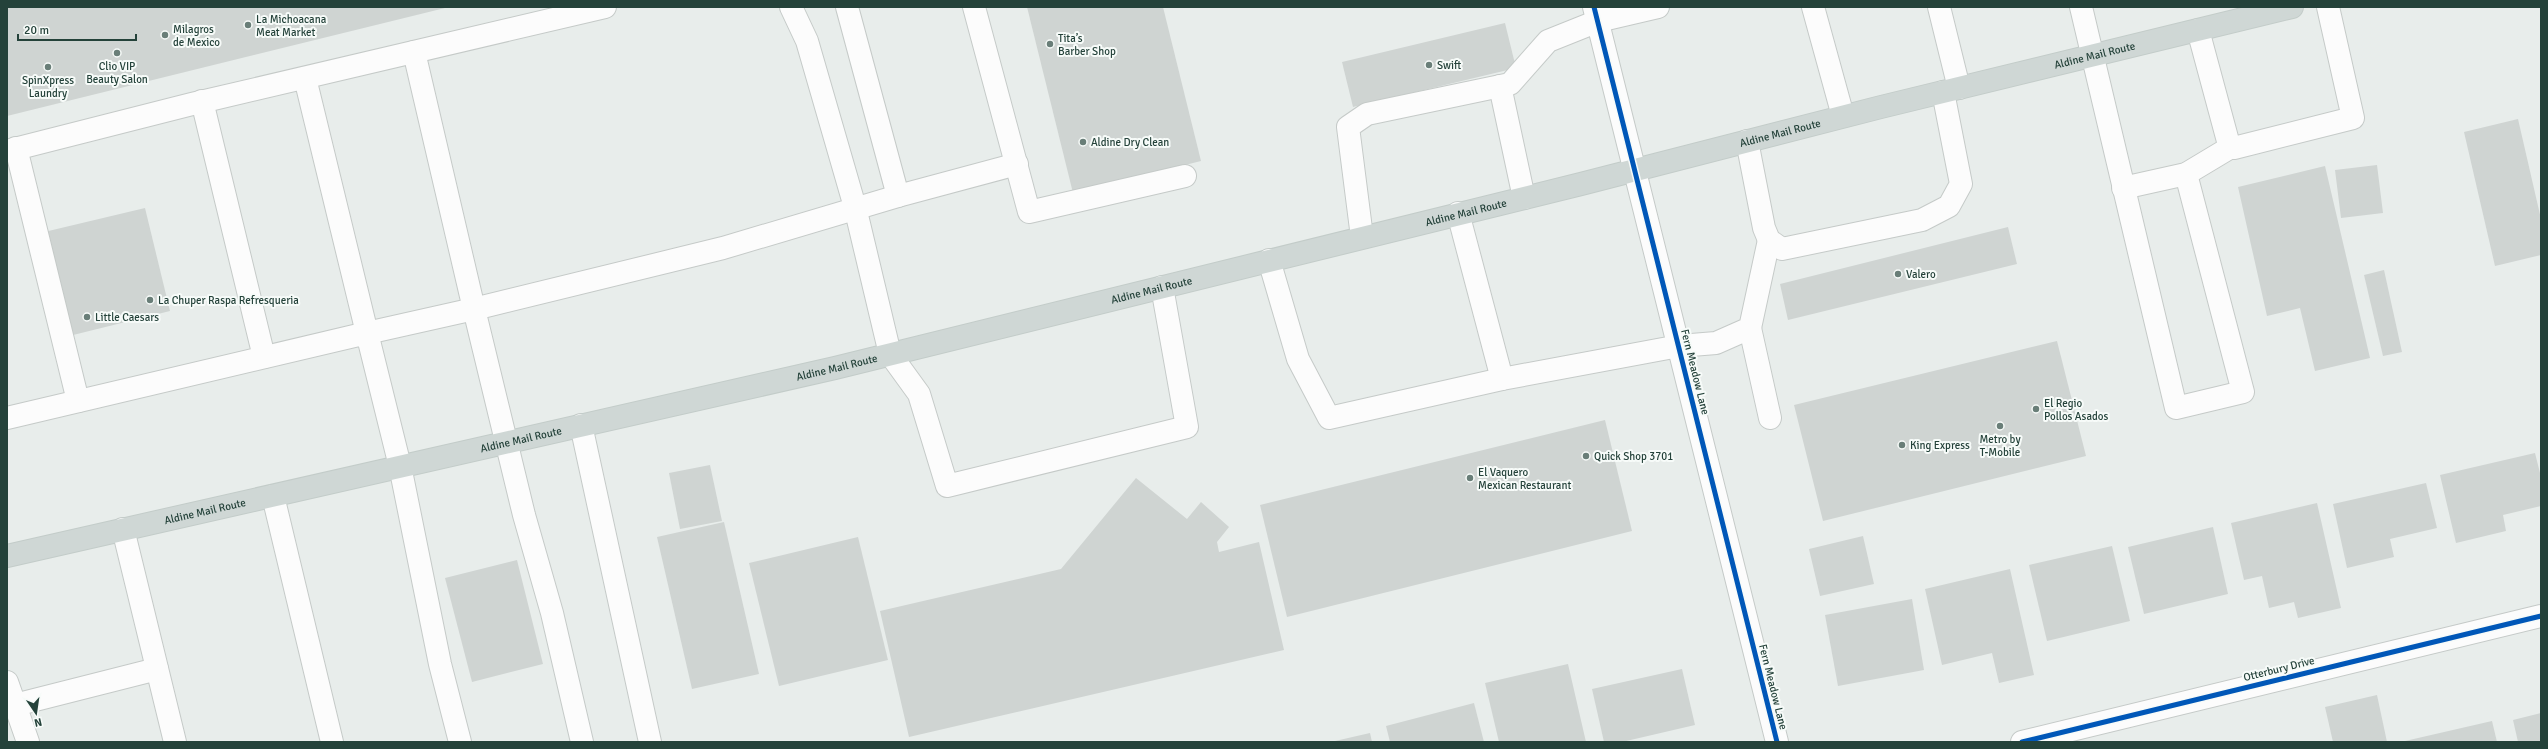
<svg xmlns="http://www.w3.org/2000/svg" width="2548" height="749" font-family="Signika,sans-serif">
	<rect width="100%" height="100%" fill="#e8edeb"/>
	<g fill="#cfd4d2">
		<path d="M7,7H445V8L7,116Z"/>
		<path d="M1027,7H1163L1201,161L1073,193Z"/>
		<path d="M1505,23L1516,68L1353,107L1342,62Z"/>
		<path d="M2518,119L2541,219V255L2495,266L2464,132Z"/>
		<path d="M2377,165L2383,213L2341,218L2335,170Z"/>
		<path d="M2325,166L2370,358L2315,371L2300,308L2267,316L2238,187Z"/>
		<path d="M145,208L170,311L65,337L40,233Z"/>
		<path d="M2008,227L2017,264L1788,320L1780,284Z"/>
		<path d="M2384,270L2402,352L2383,356L2364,275Z"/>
		<path d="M2057,341L2086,456L1823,521L1794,405Z"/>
		<path d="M1605,420L1632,531L1287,617L1260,505Z"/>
		<path d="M2535,453L2541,477V506L2503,515L2506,531L2456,543L2440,475Z"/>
		<path d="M710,465L722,521L680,529L669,473Z"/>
		<path d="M1136,478L1187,519L1201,502L1229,527L1217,542L1219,552L1259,542L1284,650L909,737L880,611L1061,569Z"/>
		<path d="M2426,483L2437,528L2390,539L2394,557L2347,568L2333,504Z"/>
		<path d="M2317,503L2341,608L2298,618L2294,602L2269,608L2262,576L2244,580L2231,523Z"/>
		<path d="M724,522L759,674L692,689L657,537Z"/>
		<path d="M2213,527L2228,594L2144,614L2128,547Z"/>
		<path d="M1863,536L1874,584L1820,596L1809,549Z"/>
		<path d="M858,537L888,660L779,686L749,563Z"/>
		<path d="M2112,546L2130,621L2047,641L2029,565Z"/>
		<path d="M517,560L543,664L472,682L445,578Z"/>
		<path d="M2010,569L2034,675L1999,683L1992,653L1942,665L1925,589Z"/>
		<path d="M1912,599L1924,670L1838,686L1825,615Z"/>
		<path d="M1568,664L1586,742H1499L1485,683Z"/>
		<path d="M1682,669L1695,725L1622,742H1604L1592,689Z"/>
		<path d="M2377,695L2387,742H2333L2325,707Z"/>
		<path d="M1474,703L1484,742H1390L1386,726Z"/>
		<path d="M2541,713V742H2518L2513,720Z"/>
		<path d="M2492,721L2497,742H2405V741Z"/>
		<path d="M1370,733L1372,742H1335V741Z"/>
	</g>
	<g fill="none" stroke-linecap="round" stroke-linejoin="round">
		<defs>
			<g id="minor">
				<path d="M791,7L807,41L855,207L890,354L919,394L947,486L1187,427L1162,287"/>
				<path d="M847,7L898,196L1017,164"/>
				<path d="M974,7L1029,212L1185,176"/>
				<path d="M1594,7L1777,742"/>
				<path d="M1813,7L1843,116"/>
				<path d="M1939,7L1959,88"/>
				<path d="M2081,7L2176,408L2243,392L2186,174"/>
				<path d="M2198,30L2229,145L2234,148L2353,118L2328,7"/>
				<path d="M305,78L367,333L474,309L414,52"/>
				<path d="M1500,86L1524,198"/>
				<path d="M202,101L264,357"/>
				<path d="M1747,141L1764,228L1769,240L1782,249L1922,220L1949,206L1961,184L1943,92"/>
				<path d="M16,148L78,401"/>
				<path d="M7,151L192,104L605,7"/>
				<path d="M2123,188L2186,174L2231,147"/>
				<path d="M1458,213L1502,379"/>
				<path d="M1362,237L1348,127L1367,114L1510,84L1548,41L1598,21L1658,7"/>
				<path d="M1269,260L1298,359L1329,418L1502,379L1679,346L1716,343L1750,328L1769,240"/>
				<path d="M1750,328L1770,418"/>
				<path d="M7,418L367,333L400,466L440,664L460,742"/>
				<path d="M581,425L650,742"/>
				<path d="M273,496L332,742"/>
				<path d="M123,529L175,742"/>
				<path d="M7,682L28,742"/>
				<path d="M15,705L157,669"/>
				<path d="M582,742L552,613L524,515L474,309L723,248L898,196"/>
				<path d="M2022,742L2541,616"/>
			</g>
			<g id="major">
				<path id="s1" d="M7,556L835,368L1581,184L1881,107L2292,7"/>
			</g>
		</defs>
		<use href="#minor" stroke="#c5cac8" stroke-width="24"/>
		<use href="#major" stroke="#c3ccc9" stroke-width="24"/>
		<use href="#minor" stroke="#fcfcfc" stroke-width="22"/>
		<use href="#major" stroke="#cfd7d5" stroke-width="22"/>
		<defs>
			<g id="cycleway">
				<path d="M1594,7L1777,742"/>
				<path d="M2022,742L2541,616"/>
			</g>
		</defs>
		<use href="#cycleway" stroke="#f7fbf9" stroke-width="8"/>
		<use href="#cycleway" stroke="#0057b8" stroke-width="5"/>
	</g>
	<g fill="#697e78" stroke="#f7fbf9" stroke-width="1.5">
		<circle cx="248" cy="25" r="4"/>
		<circle cx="165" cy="35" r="4"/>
		<circle cx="1050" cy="44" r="4"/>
		<circle cx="117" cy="53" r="4"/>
		<circle cx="1429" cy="65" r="4"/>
		<circle cx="48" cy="67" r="4"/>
		<circle cx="1083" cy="142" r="4"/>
		<circle cx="1898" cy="274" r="4"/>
		<circle cx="150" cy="300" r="4"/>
		<circle cx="87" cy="317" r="4"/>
		<circle cx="2036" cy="409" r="4"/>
		<circle cx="2000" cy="426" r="4"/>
		<circle cx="1902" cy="445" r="4"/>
		<circle cx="1586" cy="456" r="4"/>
		<circle cx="1470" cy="478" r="4"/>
	</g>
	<g text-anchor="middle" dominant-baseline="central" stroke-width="4" stroke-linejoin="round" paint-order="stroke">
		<g font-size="11" fill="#24423a" stroke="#f7fbf9" text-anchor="start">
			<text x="256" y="19">La Michoacana<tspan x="256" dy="13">Meat Market</tspan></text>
			<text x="173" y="29">Milagros<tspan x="173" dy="13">de Mexico</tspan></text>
			<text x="1058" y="38">Tita’s<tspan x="1058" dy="13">Barber Shop</tspan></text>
			<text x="1437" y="65">Swift</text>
			<text x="117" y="66" text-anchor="middle">Clio VIP<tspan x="117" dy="13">Beauty Salon</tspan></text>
			<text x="48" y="80" text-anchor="middle">SpinXpress<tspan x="48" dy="13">Laundry</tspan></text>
			<text x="1091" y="142">Aldine Dry Clean</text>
			<text x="1906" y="274">Valero</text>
			<text x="158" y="300">La Chuper Raspa Refresqueria</text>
			<text x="95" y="317">Little Caesars</text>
			<text x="2044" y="403">El Regio<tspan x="2044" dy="13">Pollos Asados</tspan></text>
			<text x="2000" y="439" text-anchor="middle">Metro by<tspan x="2000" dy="13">T-Mobile</tspan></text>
			<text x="1910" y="445">King Express</text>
			<text x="1594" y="456">Quick Shop 3701</text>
			<text x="1478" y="472">El Vaquero<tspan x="1478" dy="13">Mexican Restaurant</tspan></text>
		</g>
		<g font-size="11" fill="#24423a" stroke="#f7fbf9">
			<text stroke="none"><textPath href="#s1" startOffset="2147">Aldine Mail Route</textPath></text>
			<text stroke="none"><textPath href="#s1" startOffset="1823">Aldine Mail Route</textPath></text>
			<text stroke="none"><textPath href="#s1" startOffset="1499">Aldine Mail Route</textPath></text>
			<text stroke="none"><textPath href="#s1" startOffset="1175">Aldine Mail Route</textPath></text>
			<text stroke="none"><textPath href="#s1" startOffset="851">Aldine Mail Route</textPath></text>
			<text transform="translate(1695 372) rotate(76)">Fern Meadow Lane</text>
			<text stroke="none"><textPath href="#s1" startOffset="527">Aldine Mail Route</textPath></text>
			<text stroke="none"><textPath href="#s1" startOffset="203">Aldine Mail Route</textPath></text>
			<text transform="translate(2279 669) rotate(-14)">Otterbury Drive</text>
			<text transform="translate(1773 687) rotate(76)">Fern Meadow Lane</text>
		</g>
	</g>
	<rect width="2548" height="749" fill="none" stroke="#24423a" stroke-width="16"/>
	<g transform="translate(36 713) rotate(167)" stroke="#f7fbf9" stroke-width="3" paint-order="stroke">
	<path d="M0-3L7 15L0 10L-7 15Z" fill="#24423a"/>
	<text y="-6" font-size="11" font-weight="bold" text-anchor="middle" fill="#24423a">N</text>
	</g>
	<path d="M18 34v6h118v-6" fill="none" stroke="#24423a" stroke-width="2"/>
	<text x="24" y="34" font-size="12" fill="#24423a" stroke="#f7fbf9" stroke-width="3" paint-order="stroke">20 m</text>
</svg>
